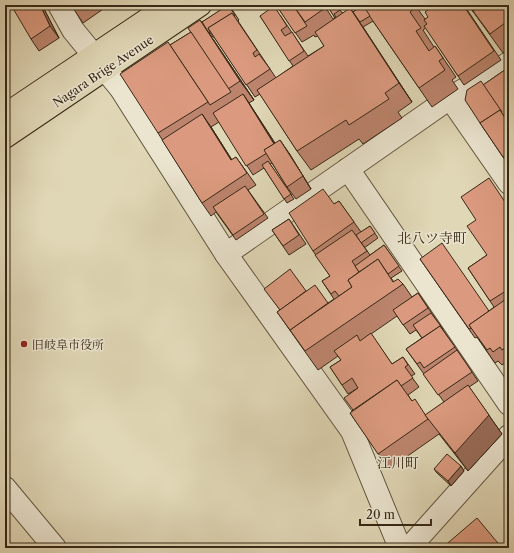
<svg xmlns="http://www.w3.org/2000/svg" width="514" height="553" font-family="'Libre Caslon Text','Noto Serif JP',serif">
	<rect width="100%" height="100%" fill="#e0d7b6"/>
	<filter id="stains"><feTurbulence type="fractalNoise" baseFrequency=".005" numOctaves="4"/><feColorMatrix values="0 0 0 0 .2 0 0 0 0 .09 0 0 0 0 .02 0 0 0 .5 -.17"/></filter>
	<radialGradient id="worn" r=".72"><stop offset=".6" stop-color="#630" stop-opacity="0"/><stop offset="1" stop-color="#630" stop-opacity=".3"/></radialGradient>
	<g fill="none" stroke-linecap="round" stroke-linejoin="round">
		<defs>
			<g id="minor">
				<path d="M59,5L73,30L121,89L226,254L352,431L400,548"/>
				<path d="M450,98L509,183"/>
				<path d="M348,169L509,404"/>
				<path d="M226,254L450,98L509,63"/>
				<path d="M5,488L55,548"/>
				<path d="M409,548L509,436"/>
			</g>
			<g id="highway">
				<path d="M5,115L169,5"/>
				<path d="M5,137L200,5"/>
			</g>
		</defs>
		<use href="#minor" stroke="#61543e" stroke-width="24"/>
		<use href="#highway" stroke="#372816" stroke-width="24"/>
		<use href="#minor" stroke="#ebe5d0" stroke-width="22"/>
		<use href="#highway" stroke="#e0d7b6" stroke-width="22"/>
	</g>
	<g fill="#bc846d" stroke="#372816" fill-rule="evenodd">
		<path d="M42,5L59,38L39,51L31,39Z"/>
		<path d="M71,5H109L83,23Z"/>
		<path d="M229,5L239,20L238,21L276,78L293,66L260,16L280,15L308,56L324,46L318,36L315,37L314,35L302,42L276,5H324L333,19L335,18L327,5H337L342,13L353,12L357,9L355,5H415L425,19L463,5H509V48L503,53L469,6L466,8L501,60L464,85L426,28L423,30L434,47L435,46L456,77L452,80L458,89L432,107L373,21L363,27L412,102L398,112L402,118L363,144L359,139L311,170L297,151L260,94L255,97L214,37H213L202,22Z"/>
		<path d="M343,5H352L353,6L346,10Z"/>
		<path d="M191,32L213,39L254,100L249,103L275,143L289,153L311,189L296,199L287,187L272,163L270,164L294,199L287,203L264,168L253,175L219,122L211,127L232,160L236,157L256,185L248,190L268,218L236,240L216,212L211,216L202,203L158,133L170,45Z"/>
		<path d="M509,67V166L480,123L483,85Z"/>
		<path d="M339,201L361,232L370,226L378,238L364,248L358,238L370,255L384,245L402,271L391,278L394,282L403,284L412,297L418,293L478,381L469,387L502,434L468,471L439,434L389,469L350,413L353,410L358,388L348,394L330,367L341,360L338,356L318,370L277,312L306,291L328,303L334,299L322,281L330,276L313,251L334,204ZM397,316L410,334L416,330L422,338L406,349L444,402L426,415L412,401L408,395L419,387L411,376L415,374L403,357L392,364L371,334Z"/>
		<path d="M509,208V360L502,365L498,361L495,363L477,337L475,338L420,259L489,311L494,307L468,268L487,255Z"/>
		<path d="M289,219L306,244L289,255L272,230Z"/>
		<path d="M461,466L464,471L451,486L437,473L434,469Z"/>
	</g>
	<g fill="#996c59" stroke="#372816">
		<path d="M40,5H42L59,38L50,26Z"/>
		<path d="M350,8L363,27L412,102L399,83Z"/>
		<path d="M200,20L213,39L254,100L240,81Z"/>
		<path d="M243,94L249,103L283,156L276,147Z"/>
		<path d="M202,114L211,127L240,173L231,160Z"/>
		<path d="M280,140L289,153L311,189L303,176Z"/>
		<path d="M481,404L502,434L468,471L455,453Z"/>
		<path d="M461,466L464,471L451,486L448,481Z"/>
	</g>
	<g fill="#db9a7f" stroke="#372816">
		<path d="M11,5H40L50,26L31,39Z"/>
		<path d="M228,5L235,15L234,16L232,13L208,28L210,32L209,33L202,22Z"/>
		<path d="M276,5H293L307,26L295,33Z"/>
		<path d="M293,5H323L325,8L305,22Z"/>
		<path d="M327,5H337L340,10L334,14L336,17L335,18Z"/>
		<path d="M362,5H415L416,7L410,12L421,28L416,31L429,51L435,46L443,58L439,61L445,70L419,88Z"/>
		<path d="M363,5L370,16L360,22L353,12Z"/>
		<path d="M435,5H463L494,51L458,76L424,26L427,24L424,20L428,17L425,12Z"/>
		<path d="M468,5H481L473,11L475,14Z"/>
		<path d="M481,5H509V20L490,34L473,11Z"/>
		<path d="M274,6L287,26L281,30L285,36L292,32L304,51L289,61L260,16Z"/>
		<path d="M350,8L399,83L385,93L389,99L349,125L346,120L297,151L257,90L324,46L315,32Z"/>
		<path d="M232,13L257,50L253,53L255,57L259,54L270,69L246,85L208,28Z"/>
		<path d="M200,20L240,81L228,89L188,28Z"/>
		<path d="M191,32L231,92L210,105L170,45Z"/>
		<path d="M168,42L208,102L158,133L120,74Z"/>
		<path d="M509,67V113L504,116L483,85Z"/>
		<path d="M481,81L502,112L500,110L480,123L465,100L467,90Z"/>
		<path d="M243,94L274,144L264,150L267,153L246,166L213,113Z"/>
		<path d="M500,110L505,118L509,115V153L503,157L480,123Z"/>
		<path d="M202,114L231,160L236,157L247,173L202,203L162,140Z"/>
		<path d="M280,140L303,176L287,187L264,150Z"/>
		<path d="M268,161L291,194L284,199L262,165Z"/>
		<path d="M489,178L509,208V289L490,301L468,268L487,255L467,226L476,220L461,197Z"/>
		<path d="M245,186L264,214L233,235L213,207Z"/>
		<path d="M323,189L334,204L339,201L354,222L313,251L289,213Z"/>
		<path d="M289,219L299,235L283,246L272,230Z"/>
		<path d="M370,226L375,233L361,243L356,235Z"/>
		<path d="M352,230L367,251L352,261L359,272L348,280L352,287L339,296L335,291L331,294L322,281L330,276L315,255Z"/>
		<path d="M442,243L489,311L469,325L471,328L469,329L420,259Z"/>
		<path d="M384,245L399,266L388,274L378,259L359,272L355,266Z"/>
		<path d="M378,259L393,282L398,279L403,284L305,351L290,330L352,287L348,280Z"/>
		<path d="M290,269L306,291L280,310L264,289Z"/>
		<path d="M315,285L328,303L290,330L277,312Z"/>
		<path d="M418,293L428,308L403,325L393,310Z"/>
		<path d="M509,297V345L502,350L500,347L493,352L490,348L487,350L469,325Z"/>
		<path d="M431,313L443,329L440,326L422,338L413,325Z"/>
		<path d="M440,326L455,347L424,368L420,362L417,364L406,349Z"/>
		<path d="M371,333L392,364L403,357L408,365L405,367L413,378L401,386L397,380L353,410L344,398L358,388L352,378L342,385L330,367L341,360L334,351L357,335L360,341Z"/>
		<path d="M457,350L472,372L438,395L423,374Z"/>
		<path d="M397,380L412,401L415,399L428,419L378,454L350,413Z"/>
		<path d="M468,385L489,415L455,453L425,415Z"/>
		<path d="M447,454L461,466L448,481L434,469Z"/>
		<path d="M477,518L502,548H442Z"/>
	</g>
	<circle fill="#8f2418" stroke="#ebe5d0" stroke-width="1.5" cx="24" cy="344" r="4"/>
	<g text-anchor="middle" dominant-baseline="central" stroke-width="3" stroke-linejoin="round" paint-order="stroke">
		<g font-size="12" fill="#372816" stroke="#ebe5d0">
			<text transform="translate(103 71) rotate(-34)">Nagara Brige Avenue</text>
		</g>
		<g font-size="12" fill="#372816" stroke="#ebe5d0" text-anchor="start">
			<text x="32" y="344">旧岐阜市役所</text>
		</g>
		<g font-size="14" fill="#372816" stroke="#ebe5d0">
			<text x="432" y="238">北八ツ寺町</text>
			<text x="398" y="463">江川町</text>
		</g>
	</g>
	<rect width="514" height="553" fill="none" stroke="#e0d7b6" stroke-width="20"/>
	<rect x="6" y="6" width="502" height="541" fill="none" stroke="#372816" stroke-width="2"/>
	<rect x="10" y="10" width="494" height="533" fill="none" stroke="#372816"/>
	<path d="M360 519v6h71v-6" fill="none" stroke="#372816" stroke-width="2"/>
	<text x="366" y="519" font-size="12" fill="#372816" stroke="#ebe5d0" stroke-width="3" paint-order="stroke">20 m</text>
	<rect width="100%" height="100%" filter="url(#stains)"/>
	<rect width="100%" height="100%" fill="url(#worn)"/>
</svg>
